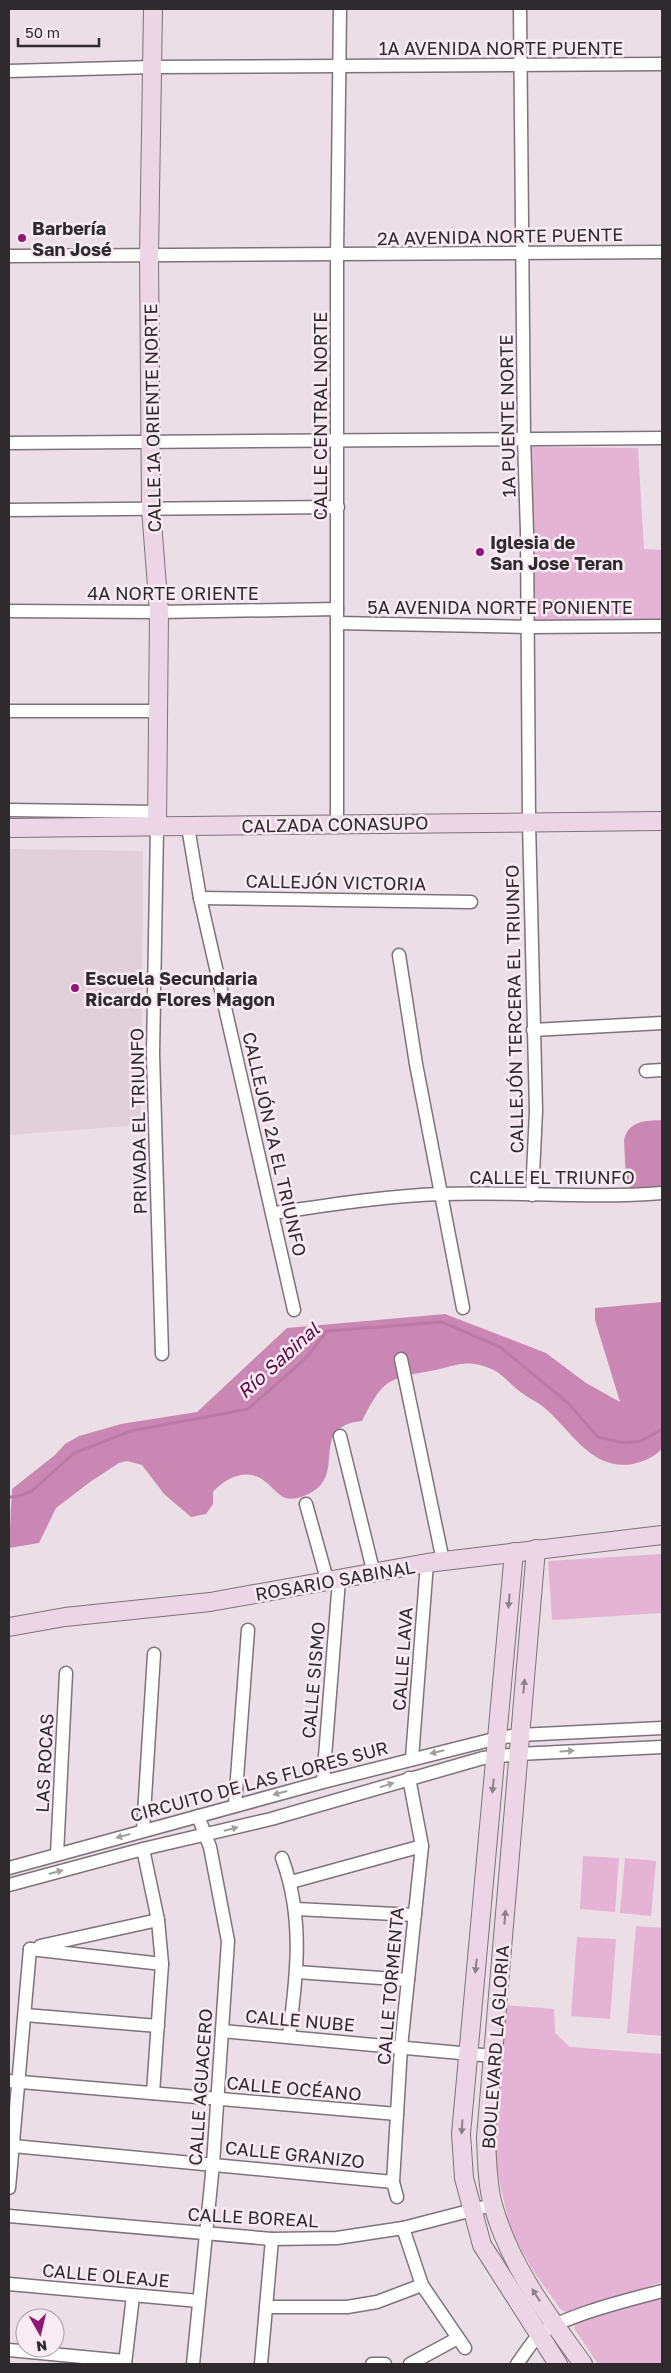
<svg xmlns="http://www.w3.org/2000/svg" width="671" height="2373" font-family="'Golos Text',sans-serif">
	<rect width="100%" height="100%" fill="#ebdee6"/>
	<path fill="#e1cfda" d="M9,849L143,851L141,1125L9,1135Z"/>
	<g fill="#e5b3d4">
		<path d="M532,447L638,448L644,549L662,550V619L534,620Z"/>
		<path d="M662,1554V1613L552,1620L548,1561Z"/>
		<path d="M583,1856L619,1858L615,1912L580,1909Z"/>
		<path d="M625,1858L656,1861L651,1916L620,1913Z"/>
		<path d="M636,1926L662,1928V2036L627,2033Z"/>
		<path d="M577,1937L616,1939L610,2019L571,2016Z"/>
		<path d="M506,2005L554,2009L555,2033L570,2047L662,2054V2282L567,2313L560,2309L534,2272L511,2232L497,2171L494,2146Z"/>
		<path d="M662,2297V2364H598L574,2328L576,2321Z"/>
	</g>
	<g fill="#ca87b4">
		<path d="M662,1120V1188L631,1189L626,1180L624,1140C629,1120 645,1121 662,1120Z"/>
		<path d="M662,1302V1448C655,1457 645,1461 633,1464C592,1471 573,1433 547,1410C540,1403 530,1399 522,1393C510,1385 503,1373 489,1368C465,1358 453,1367 430,1371C385,1379 383,1381 362,1421C305,1427 351,1477 306,1495C285,1504 281,1496 267,1483C249,1466 226,1477 213,1492V1504L206,1514L191,1517L164,1494L142,1465L127,1461L119,1463L90,1482L56,1508L39,1543L9,1548L12,1489L55,1455L65,1444L79,1436L121,1424L197,1412L287,1328L445,1314L546,1353L586,1383L620,1402L595,1320V1308Z"/>
	</g>
	<g fill="none" stroke-linecap="round" stroke-linejoin="round">
		<path stroke="#bc7aa7" stroke-width="3" d="M9,1497H16L32,1491L74,1453L131,1431L248,1409L306,1358L327,1331L442,1322L500,1347L568,1403L598,1437L624,1443L641,1441L662,1429"/>
		<defs>
			<g id="street">
				<path d="M520,9L524,438L527,532L529,822L536,1111L532,1195"/>
				<path d="M9,71L153,67L662,64"/>
				<path d="M9,256L662,252"/>
				<path d="M9,443L662,438"/>
				<path d="M9,510L338,507"/>
				<path d="M9,611L159,612L337,609"/>
				<path d="M337,623L528,627L662,626"/>
				<path d="M9,711H158"/>
				<path d="M9,810L157,812"/>
				<path d="M337,824V255L340,9"/>
				<path d="M157,827L153,1054L162,1354"/>
				<path d="M188,827L200,898L294,1310"/>
				<path d="M200,898L471,902"/>
				<path d="M399,955L416,1064L463,1308"/>
				<path d="M533,1030L662,1023"/>
				<path d="M646,1071L662,1070"/>
				<path d="M274,1213C329,1205 385,1196 441,1194C514,1191 588,1199 662,1193"/>
				<path d="M401,1359L443,1561"/>
				<path d="M340,1436L374,1574"/>
				<path d="M306,1504L328,1583"/>
				<path d="M412,1758L427,1563"/>
				<path d="M323,1782L339,1580"/>
				<path d="M235,1805L248,1630"/>
				<path d="M143,1830L154,1654"/>
				<path d="M143,1849L158,1920L162,1964L153,2093"/>
				<path d="M57,1854L66,1673"/>
				<path d="M282,1858C304,1917 297,1975 289,2036"/>
				<path d="M9,1868L323,1782L498,1738L519,1735L662,1728"/>
				<path d="M291,1882L422,1846"/>
				<path d="M9,1885L143,1849L271,1819L483,1758L518,1754L662,1747"/>
				<path d="M296,1909L415,1915"/>
				<path d="M40,1946L158,1920"/>
				<path d="M30,1949L162,1964"/>
				<path d="M297,1972L408,1980"/>
				<path d="M25,2015L158,2026"/>
				<path d="M222,2031L493,2056"/>
				<path d="M9,2081L397,2114"/>
				<path d="M13,2146L393,2182"/>
				<path d="M9,2188L30,1949"/>
				<path d="M397,2197L393,2182L401,2047L422,1846L409,1778"/>
				<path d="M9,2216L272,2239L337,2238L403,2228L492,2205"/>
				<path d="M403,2228L422,2285L465,2348"/>
				<path d="M9,2284L199,2301"/>
				<path d="M266,2307H347L377,2302L422,2285"/>
				<path d="M9,2350L125,2361"/>
				<path d="M125,2364L133,2296"/>
				<path d="M193,2364L213,2164L228,1941L210,1847L198,1816"/>
				<path d="M261,2364L272,2239"/>
				<path d="M372,2364H385"/>
				<path d="M410,2364L458,2338"/>
				<path d="M517,2364C524,2355 530,2344 538,2336C560,2316 632,2299 662,2291"/>
			</g>
			<g id="secondary">
				<path d="M153,9L149,255L151,509L159,612L157,827"/>
				<path d="M9,828L662,821"/>
				<path d="M536,1549L486,2137C487,2159 487,2184 493,2205C509,2264 548,2316 583,2364"/>
				<path d="M514,1552L461,2134L464,2178L482,2245L558,2364"/>
				<path d="M9,1627L65,1617L210,1602L427,1563L662,1535"/>
			</g>
		</defs>
		<use href="#street" stroke="#7e737a" stroke-width="15"/>
		<use href="#secondary" stroke="#7e737a" stroke-width="20"/>
		<use href="#street" stroke="#fff" stroke-width="12"/>
		<use href="#secondary" stroke="#ecd6e5" stroke-width="18"/>
	</g>
	<defs><path id="oneway-solid" d="M-6-.8H1V-3.2L6.5 0L1 3.2V.8H-6Z" transform="scale(1.25)"/></defs>
	<g fill="#8e8089">
		<use href="#oneway-solid" transform="translate(509 1601) rotate(95)"/>
		<use href="#oneway-solid" transform="translate(524 1686) rotate(-85)"/>
		<use href="#oneway-solid" transform="translate(493 1786) rotate(96)"/>
		<use href="#oneway-solid" transform="translate(505 1917) rotate(-85)"/>
		<use href="#oneway-solid" transform="translate(476 1966) rotate(96)"/>
		<use href="#oneway-solid" transform="translate(462 2127) rotate(93)"/>
		<use href="#oneway-solid" transform="translate(536 2295) rotate(-122)"/>
	</g>
	<g fill="#a19fa0">
		<use href="#oneway-solid" transform="translate(567 1751) rotate(-3)"/>
		<use href="#oneway-solid" transform="translate(437 1752) rotate(167)"/>
		<use href="#oneway-solid" transform="translate(387 1785) rotate(-17)"/>
		<use href="#oneway-solid" transform="translate(280 1793) rotate(165)"/>
		<use href="#oneway-solid" transform="translate(231 1829) rotate(-14)"/>
		<use href="#oneway-solid" transform="translate(123 1836) rotate(165)"/>
		<use href="#oneway-solid" transform="translate(56 1872) rotate(-15)"/>
	</g>
	<g fill="#901775" stroke="#f8ebf3" stroke-width="2">
		<circle cx="22" cy="238" r="5"/>
		<circle cx="480" cy="552" r="5"/>
		<circle cx="75" cy="988" r="5"/>
	</g>
	<g text-anchor="middle" dominant-baseline="central" stroke-width="5" stroke-linejoin="round" paint-order="stroke">
		<g font-size="18" fill="#2f2a2d" stroke="#f8ebf3">
			<text x="501" y="48">1A AVENIDA NORTE PUENTE</text>
			<text transform="translate(500 236) rotate(-1)">2A AVENIDA NORTE PUENTE</text>
			<text transform="translate(320 416) rotate(-90)">CALLE CENTRAL NORTE</text>
			<text transform="translate(507 416) rotate(-91)">1A PUENTE NORTE</text>
			<text transform="translate(152 418) rotate(-91)">CALLE 1A ORIENTE NORTE</text>
			<text x="173" y="593">4A NORTE ORIENTE</text>
			<text x="500" y="607">5A AVENIDA NORTE PONIENTE</text>
			<text transform="translate(335 824) rotate(-1)">CALZADA CONASUPO</text>
			<text transform="translate(336 882) rotate(1)">CALLEJÓN VICTORIA</text>
			<text transform="translate(514 1009) rotate(-91)">CALLEJÓN TERCERA EL TRIUNFO</text>
			<text transform="translate(138 1121) rotate(-91)">PRIVADA EL TRIUNFO</text>
			<text transform="translate(275 1144) rotate(77)">CALLEJÓN 2A EL TRIUNFO</text>
			<text x="552" y="1177">CALLE EL TRIUNFO</text>
			<text transform="translate(335 1580) rotate(-10)">ROSARIO SABINAL</text>
			<text transform="translate(402 1659) rotate(-86)">CALLE LAVA</text>
			<text transform="translate(313 1680) rotate(-85)">CALLE SISMO</text>
			<text transform="translate(44 1763) rotate(-87)">LAS ROCAS</text>
			<text transform="translate(259 1781) rotate(-15)">CIRCUITO DE LAS FLORES SUR</text>
			<text transform="translate(390 1986) rotate(-85)">CALLE TORMENTA</text>
			<text transform="translate(300 2020) rotate(5)">CALLE NUBE</text>
			<text transform="translate(495 2047) rotate(-86)">BOULEVARD LA GLORIA</text>
			<text transform="translate(200 2087) rotate(-86)">CALLE AGUACERO</text>
			<text transform="translate(294 2088) rotate(5)">CALLE OCÉANO</text>
			<text transform="translate(295 2154) rotate(6)">CALLE GRANIZO</text>
			<text transform="translate(253 2217) rotate(3)">CALLE BOREAL</text>
			<text transform="translate(106 2275) rotate(5)">CALLE OLEAJE</text>
		</g>
		<g font-size="18" font-weight="bold" fill="#2f2a2d" stroke="#f8ebf3" text-anchor="start">
			<text x="32" y="228">Barbería<tspan x="32" dy="21">San José</tspan></text>
			<text x="490" y="542">Iglesia de<tspan x="490" dy="21">San Jose Teran</tspan></text>
			<text x="85" y="978">Escuela Secundaria<tspan x="85" dy="21">Ricardo Flores Magon</tspan></text>
		</g>
		<g font-size="19" font-style="italic" fill="#590647" stroke="#f8ebf3">
			<text transform="translate(278 1360) rotate(-42)">Río Sabinal</text>
		</g>
	</g>
	<rect width="671" height="2373" fill="none" stroke="#2f2a2d" stroke-width="20"/>
	<g transform="translate(40 2333) rotate(172)"><circle r="24" fill="#f8ebf3" stroke="#a89ea4"/>
	<path d="M0-4L9 19L0 12L-9 19Z" fill="#901775"/>
	<text y="-8" font-size="14" font-weight="bold" text-anchor="middle" fill="#2f2a2d">N</text>
	</g>
	<path d="M18 38v8h81v-8" fill="none" stroke="#2f2a2d" stroke-width="2.5"/>
	<text x="25" y="38" font-size="15" fill="#2f2a2d" stroke="#f8ebf3" stroke-width="4" paint-order="stroke">50 m</text>
</svg>
